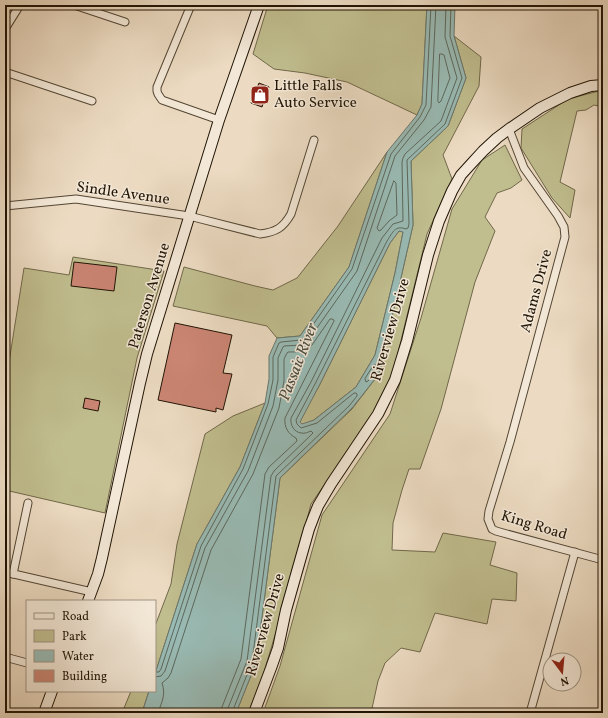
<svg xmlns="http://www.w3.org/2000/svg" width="608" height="718" font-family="Vollkorn,serif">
	<rect width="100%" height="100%" fill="#ecdbc2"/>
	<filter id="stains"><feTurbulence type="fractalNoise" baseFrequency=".005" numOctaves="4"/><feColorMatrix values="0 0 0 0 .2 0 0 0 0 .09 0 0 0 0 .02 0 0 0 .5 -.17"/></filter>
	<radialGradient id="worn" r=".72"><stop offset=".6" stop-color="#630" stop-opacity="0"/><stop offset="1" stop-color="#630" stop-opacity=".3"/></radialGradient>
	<g fill="#c0bd8e" stroke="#70684a">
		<path d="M268,5H427L422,104L417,115L347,82L305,73L274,69L253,54Z"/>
		<path d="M454,36L481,57L479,86L443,155L452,179L427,234L395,365L382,400L355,441L311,504L289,589L263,675L248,713H236L256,663L280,478L352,409L379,374L413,225L411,161L448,126L466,78Z"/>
		<path d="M603,90V107L594,105L586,110L577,111L560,182L575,190L570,218L552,198L521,148L522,129L568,99Z"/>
		<path d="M505,145L522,180L511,188L497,193L485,217L495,231L475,282L441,409L420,469H409L402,490L393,523L392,550L435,552L443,533L496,542L490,565L517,573L516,601L492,599L487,624L435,613L420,652L401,648L385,663L378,681L371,713H263L280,666L322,515L390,414L421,318L452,209L482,160Z"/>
		<path d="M387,152L349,267L300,336L277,338L267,326L173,306L184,267L255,286L273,290L297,278L338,226Z"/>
		<path d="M399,231L403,232L395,273L375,355L356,387L314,420L302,425L299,422L319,386L390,243Z"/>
		<path d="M73,257L164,271L137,358L105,513L5,490V387L24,268L69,275Z"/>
		<path d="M265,403L240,467L197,544L155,674V626L171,584L177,544L205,434L233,416Z"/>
		<path d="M131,691H149L142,713H122Z"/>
	</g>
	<path fill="#99bbb5" stroke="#69786f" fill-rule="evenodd" d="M427,5H455L454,36L466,78L448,126L411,161L413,225L379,374L352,408L280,478L256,663L236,713H142L149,691H155V674L197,544L240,467L265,403L269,379V356L277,338L300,336L349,267L387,152L417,115L422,104ZM399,231L403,232L395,273L375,355L356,387L314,420L302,424L300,422L319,386L390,243Z"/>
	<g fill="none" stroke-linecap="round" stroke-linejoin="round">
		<g stroke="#5c685d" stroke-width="1">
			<path d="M440,54H442L444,55L450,78L441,101L439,103L438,101Z"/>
			<path d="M394,181L396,183L397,215L389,221L381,230L379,231L377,228L393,183Z"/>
			<path d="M374,365H376L377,366L376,372L368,381L366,382L365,379Z"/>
			<path d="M155,672H159L161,669L201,546L243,469L268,404L273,380V357L279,343L281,342L301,340L303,339L352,269L391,154L420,117L426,105L431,5"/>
			<path d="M155,677L161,676L165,671L205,548L248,471L273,406L278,380V358L283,347L284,346L302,345L307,342L357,271L395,156L424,120L431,107L436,5"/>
			<path d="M158,713C162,701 166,695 162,683L168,678L171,673L211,550L253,474L279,408L284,381V359L287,353L288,352C297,352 305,352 312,345L330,319H332L334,320V321L285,418C284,427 288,434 296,438L297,441L269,467L265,474L241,659L222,707L221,713"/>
			<path d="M228,713V708L247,661L271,476L274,471L313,433L311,431C308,432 305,434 301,433C294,432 290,425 291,418L311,382L382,238L393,224L403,221L402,162L403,158L405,154L441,121L457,78L445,37L446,5"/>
			<path d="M233,713V710L252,662L276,476L349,406L357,396V394L356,393H354L317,423L301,428L297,424L296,420L315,384L387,241C393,232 395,225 406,229L408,228L409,224L407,160L445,124L462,78L450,36L451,5"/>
		</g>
	</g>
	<g fill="#cb8574" stroke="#201405">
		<path d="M259,83L269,87L262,107L251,103Z"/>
		<path d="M74,262L117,267L114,291L71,286Z"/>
		<path d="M175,323L232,335L223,373L232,374L223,410L216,408V412L158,400Z"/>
		<path d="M85,398L100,401L98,411L83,408Z"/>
	</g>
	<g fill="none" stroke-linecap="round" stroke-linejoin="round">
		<defs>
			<g id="street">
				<path d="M74,5L125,22"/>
				<path d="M191,5L157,87V91L158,94L162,100L219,120"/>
				<path d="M5,29L20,5"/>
				<path d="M5,72L92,101"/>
				<path d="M509,129L524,168L558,216L564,227L565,237L510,442L489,511L488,519L492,529L496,531L603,560"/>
				<path d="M5,206L76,199L189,216L260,234C276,232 283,228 291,214L314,140"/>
				<path d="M5,572L92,592"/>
				<path d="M13,574L28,503"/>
				<path d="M5,657L27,663"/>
				<path d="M530,713L575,552"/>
			</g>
			<g id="secondary">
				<path d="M88,601L98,574L102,558L140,383L147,354L219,120L259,5"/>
				<path d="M44,713L52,691"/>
				<path d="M254,713L271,668L278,648L286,610L309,529L314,516L318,506L331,484L378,414L395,380L407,341L428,255L439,221L452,191L461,175L471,164L483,151L497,138L509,129L540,108L570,93L591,86L603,85"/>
			</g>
		</defs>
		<use href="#street" stroke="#534634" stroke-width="9"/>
		<use href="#secondary" stroke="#201405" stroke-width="12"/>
		<use href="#street" stroke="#f3e8d7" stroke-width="7"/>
		<use href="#secondary" stroke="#f3e8d7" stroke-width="10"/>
	</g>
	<defs>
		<symbol id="shop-square" viewBox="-11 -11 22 22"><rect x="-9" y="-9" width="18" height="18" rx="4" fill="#8f2418" stroke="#f3e8d7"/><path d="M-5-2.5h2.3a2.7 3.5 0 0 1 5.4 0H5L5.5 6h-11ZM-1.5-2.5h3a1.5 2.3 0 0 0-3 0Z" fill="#fff"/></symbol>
	</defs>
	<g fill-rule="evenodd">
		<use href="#shop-square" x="249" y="84" width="22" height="22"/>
	</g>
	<g text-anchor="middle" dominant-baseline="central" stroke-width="3" stroke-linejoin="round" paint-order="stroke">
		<g font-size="15" fill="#201405" stroke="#f3e8d7" text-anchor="start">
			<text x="274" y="86">Little Falls<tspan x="274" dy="17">Auto Service</tspan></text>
		</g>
		<g font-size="15" fill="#201405" stroke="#f3e8d7">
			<text transform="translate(123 194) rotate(8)">Sindle Avenue</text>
			<text transform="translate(537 291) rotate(-75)">Adams Drive</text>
			<text transform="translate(150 296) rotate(-73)">Paterson Avenue</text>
			<text transform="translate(391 330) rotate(-74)">Riverview Drive</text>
			<text transform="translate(534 526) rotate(17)">King Road</text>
			<text transform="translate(266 625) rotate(-74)">Riverview Drive</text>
		</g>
		<g font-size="16" font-style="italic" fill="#4a4e43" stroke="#f3e8d7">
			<text transform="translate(299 362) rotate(-69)">Passaic River</text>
		</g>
	</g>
	<rect width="608" height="718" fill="none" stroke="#ecdbc2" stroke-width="20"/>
	<rect x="6" y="6" width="596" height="706" fill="none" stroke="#201405" stroke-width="2"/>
	<rect x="10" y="10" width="588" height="698" fill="none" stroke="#201405"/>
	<rect x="26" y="600" width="130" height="92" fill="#f3e8d7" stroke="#9f9383"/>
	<rect x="34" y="613" width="20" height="6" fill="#f3e8d7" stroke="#9f9383"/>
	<text x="62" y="620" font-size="12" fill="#201405">Road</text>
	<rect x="34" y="630" width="20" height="12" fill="#c0bd8e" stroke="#9f9383"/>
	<text x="62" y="640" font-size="12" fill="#201405">Park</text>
	<rect x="34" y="650" width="20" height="12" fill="#99bbb5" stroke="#9f9383"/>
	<text x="62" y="660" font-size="12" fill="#201405">Water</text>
	<rect x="34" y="670" width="20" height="12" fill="#cb8574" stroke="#9f9383"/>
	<text x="62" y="680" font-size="12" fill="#201405">Building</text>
	<g transform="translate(562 672) rotate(164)"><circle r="19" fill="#f3e8d7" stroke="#9f9383"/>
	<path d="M0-3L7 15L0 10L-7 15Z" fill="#8f2418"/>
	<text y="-6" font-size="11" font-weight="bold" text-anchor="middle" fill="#201405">N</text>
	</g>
	<rect width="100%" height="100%" filter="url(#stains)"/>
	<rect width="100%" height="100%" fill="url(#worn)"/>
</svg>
